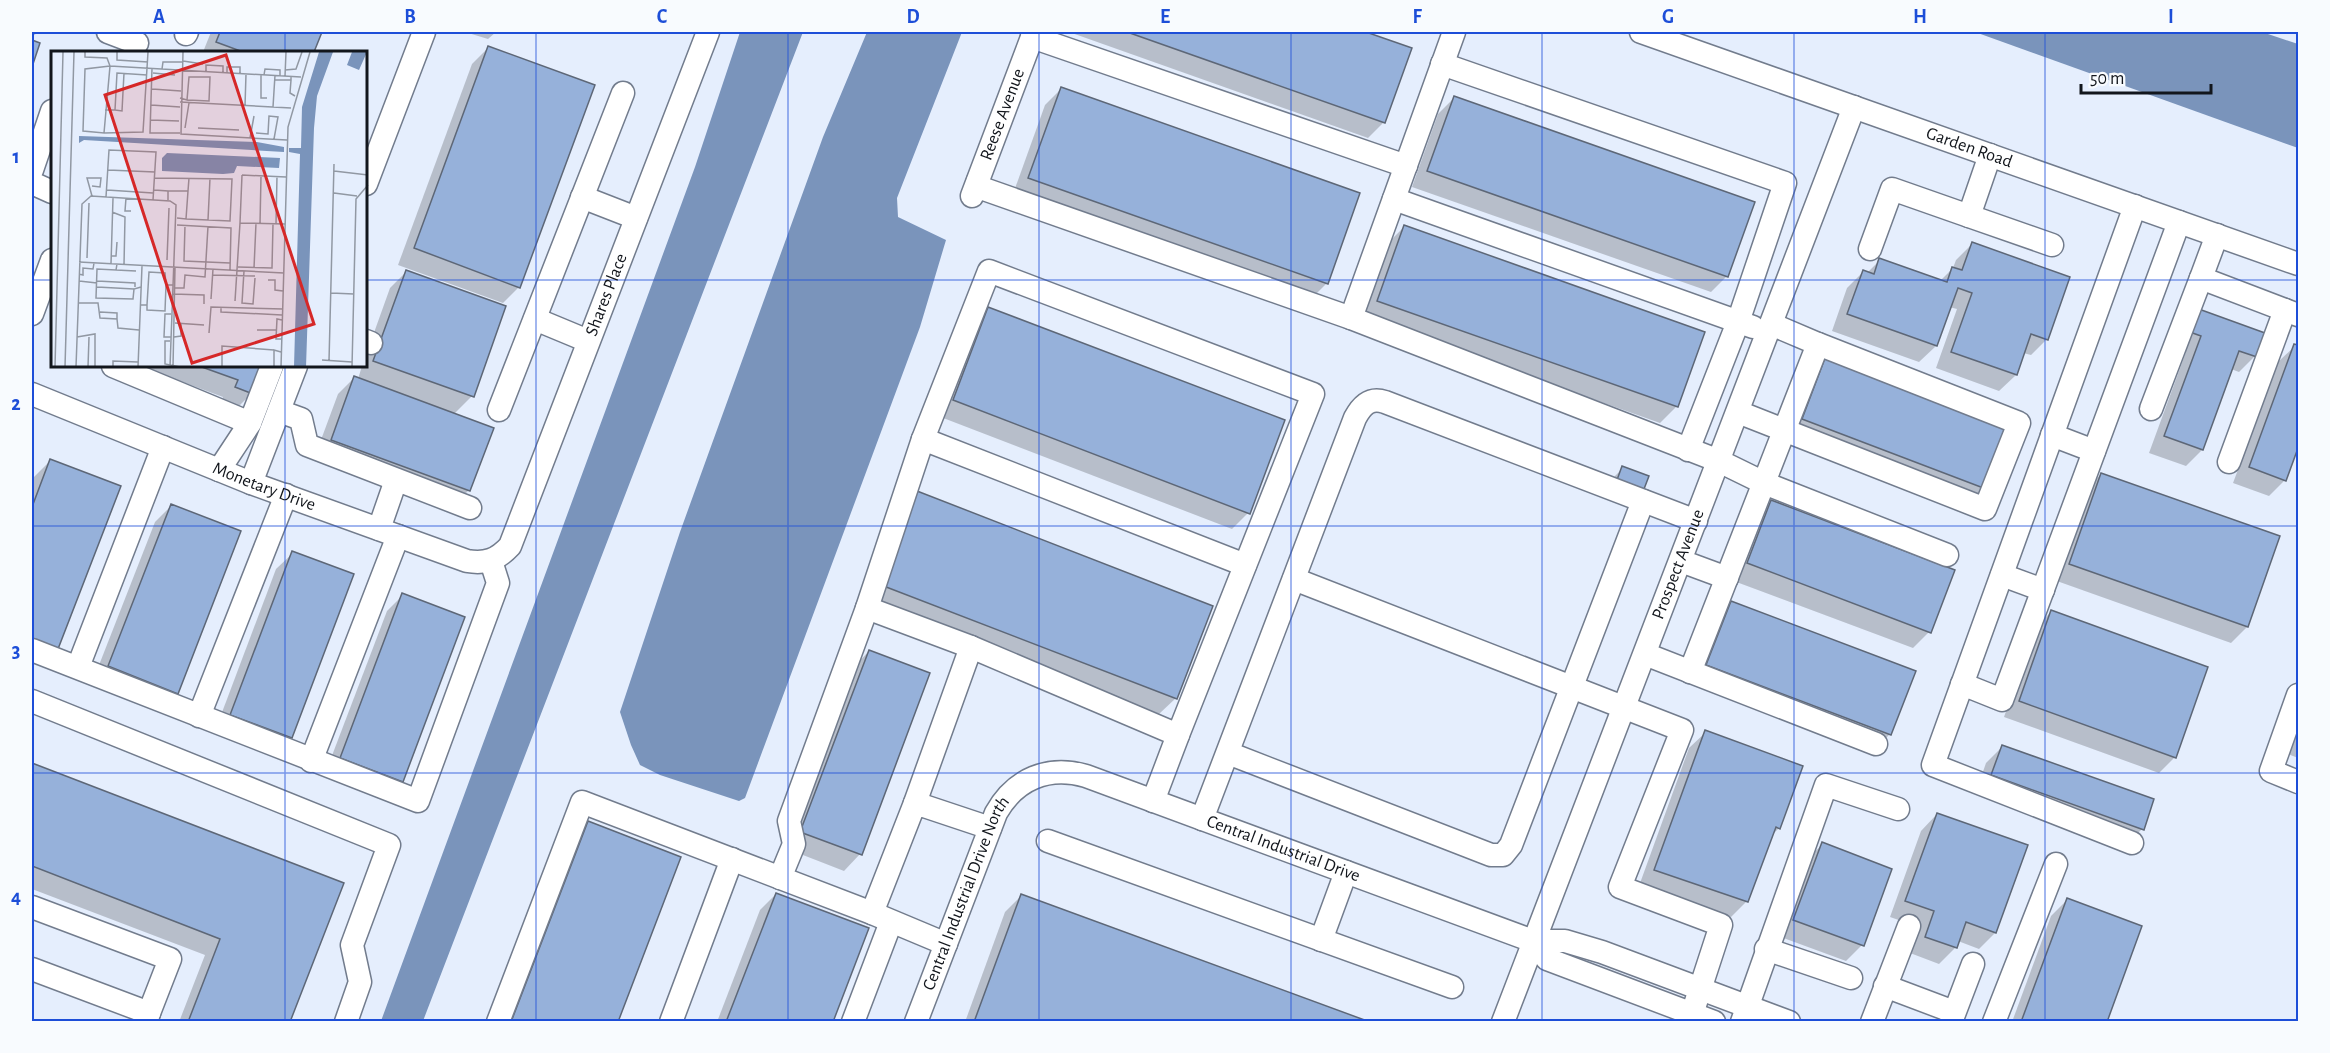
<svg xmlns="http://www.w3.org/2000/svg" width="2330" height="1053" font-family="'Alegreya Sans',sans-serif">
	<rect width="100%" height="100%" fill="#e5eefd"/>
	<g fill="#7a94bb">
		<path d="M740,32H803L423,1021H381L695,167Z"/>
		<path d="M867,32H962L897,198L898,217L946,240L920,327L745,798L739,801L660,775L640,765L631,745L620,712L680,532L823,137Z"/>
		<path d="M1975,32H2262L2298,44V148Z"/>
	</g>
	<g fill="#0003">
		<path d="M32,32H38L32,37Z"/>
		<path d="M211,32H320L312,52H203Z"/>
		<path d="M465,32H496L488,39Z"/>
		<path d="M1069,32H1362L1410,48L1384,122L1368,138Z"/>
		<path d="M488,48L519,287L503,303L398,265L472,64Z"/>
		<path d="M1061,89L1327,283L1311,299L1013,194L1045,105Z"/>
		<path d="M1454,98L1727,276L1711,292L1412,187L1438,114Z"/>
		<path d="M1404,227L1677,406L1660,423L1362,317L1388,243Z"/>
		<path d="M1972,244L2047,339L2031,355L2023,353L2016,375L1999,391L1936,368L1957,309L1949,307L1936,346L1919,362L1832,331L1847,288L1863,272L1867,273L1880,260L1940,281L1953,268L1956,260Z"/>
		<path d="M406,272L472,396L454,414L469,490L453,506L315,456L338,394L354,378L358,379L362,366H366V355L390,288Z"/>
		<path d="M989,308L1248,513L1232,529L938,416L973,325Z"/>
		<path d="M2180,326L2255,356L2239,372L2231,369L2202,450L2186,466L2149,453L2186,352L2172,347Z"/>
		<path d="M2295,346L2298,347V443L2285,480L2269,496L2233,483L2278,362Z"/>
		<path d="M1825,360L1985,489L1968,505L1786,436L1809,376Z"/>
		<path d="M140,366H262L252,393L236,409L220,404L223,397Z"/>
		<path d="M51,460L32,661V484L34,477Z"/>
		<path d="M1623,468L1647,477L1610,487L1615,476Z"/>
		<path d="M2101,474L2247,627L2231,643L2054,580L2085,491Z"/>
		<path d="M918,493L1176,698L1159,714L866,601Z"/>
		<path d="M1771,502L1929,632L1913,648L1731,580L1755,518Z"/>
		<path d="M171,506L176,693L160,709L92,683L155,522Z"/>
		<path d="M293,553L291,737L274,754L215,731L276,569Z"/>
		<path d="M403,595L463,618L401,781L385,798L325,774L387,611Z"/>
		<path d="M1731,602L1890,734L1874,750L1691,681L1715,619Z"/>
		<path d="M2051,612L2175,757L2159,773L2004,717L2035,628Z"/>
		<path d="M869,651L928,674L860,854L844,871L785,848L853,668Z"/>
		<path d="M2298,710V758L2283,752Z"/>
		<path d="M1706,732L1779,828L1772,835L1747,901L1731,917L1639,886L1689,748Z"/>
		<path d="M2003,746L2142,829L2126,845L1976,792L1986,763Z"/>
		<path d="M32,765L342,884L289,1022H179L205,955L32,889Z"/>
		<path d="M1937,814L1995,933L1979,949L1958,941L1955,948L1939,964L1910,953L1919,927L1890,917L1921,831Z"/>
		<path d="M588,823L616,1022H502L572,839Z"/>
		<path d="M1823,844L1862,945L1846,961L1778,936L1806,860Z"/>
		<path d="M776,894L832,1022H717L760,910Z"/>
		<path d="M1021,896L1366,1022H965L1005,912Z"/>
		<path d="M2067,900L2106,1022H2012L2051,916Z"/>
	</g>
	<g fill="#96b1da" stroke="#5d6777" stroke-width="1.5">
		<path d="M220,32H322L314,52H243L216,42Z"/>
		<path d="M1127,32H1366L1412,48L1385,123Z"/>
		<path d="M32,40L40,43L32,67Z"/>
		<path d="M488,46L595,85L520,288L414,248Z"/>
		<path d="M1061,87L1360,193L1328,284L1028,178Z"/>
		<path d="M1454,96L1755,202L1728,277L1427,171Z"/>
		<path d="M1404,225L1705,332L1678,407L1377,301Z"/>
		<path d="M1972,242L2070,277L2048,340L2031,334L2017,375L1951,352L1972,293L1958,288L1937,346L1847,314L1863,270L1874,274L1879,258L1947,282L1952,267L1962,270Z"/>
		<path d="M406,270L506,306L474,397L373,361Z"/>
		<path d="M988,307L1285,420L1250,514L953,400Z"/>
		<path d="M2196,308L2265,333L2257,357L2239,351L2203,450L2164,436L2201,336L2187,331Z"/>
		<path d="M2294,344L2298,345V448L2286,481L2249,467Z"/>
		<path d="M1825,358L2009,428L1986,489L1802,419Z"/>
		<path d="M199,366H264L253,394L235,387L238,380Z"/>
		<path d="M354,376L494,428L470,491L331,440Z"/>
		<path d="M50,459L121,486L58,649L32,639V507Z"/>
		<path d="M1622,466L1649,476L1644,489L1617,480Z"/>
		<path d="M2101,473L2280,536L2248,627L2069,564Z"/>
		<path d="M917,491L1213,606L1177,699L881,585Z"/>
		<path d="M1771,500L1955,570L1931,633L1747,563Z"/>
		<path d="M171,504L241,531L178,694L108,666Z"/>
		<path d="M292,551L354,574L292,738L230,715Z"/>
		<path d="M402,593L465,617L403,782L340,758Z"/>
		<path d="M1731,601L1916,671L1891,735L1706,665Z"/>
		<path d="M2051,610L2208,667L2176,758L2019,701Z"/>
		<path d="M869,650L930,673L862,855L800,832Z"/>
		<path d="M1705,730L1803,766L1780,829L1776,827L1748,902L1654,870Z"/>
		<path d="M2002,745L2154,799L2144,830L1991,775Z"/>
		<path d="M32,763L344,883L290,1022H188L220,939L32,866Z"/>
		<path d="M1937,813L2028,845L1996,933L1966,922L1957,948L1925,937L1934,911L1905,901Z"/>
		<path d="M588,821L681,857L618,1022H511Z"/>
		<path d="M1822,842L1892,869L1864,946L1793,920Z"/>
		<path d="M776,893L869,928L833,1022H726Z"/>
		<path d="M1021,894L1370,1022H974Z"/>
		<path d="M2067,898L2142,926L2107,1022H2021Z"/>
	</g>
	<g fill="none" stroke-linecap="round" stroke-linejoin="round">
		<defs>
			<g id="minor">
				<path d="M108,32L137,43"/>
				<path d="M1454,32L1351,318L1719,461L1764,483L1947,555"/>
				<path id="s1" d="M1641,32L2298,264"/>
				<path d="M186,34L187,32"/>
				<path d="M1032,37L1406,166"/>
				<path d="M1442,64L1785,183L1738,322L1688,450"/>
				<path d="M32,170L52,111"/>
				<path d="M978,181L981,188L1351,318"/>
				<path d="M32,183L52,192"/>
				<path d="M366,184L424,32"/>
				<path id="s2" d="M972,196L1034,32"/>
				<path d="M582,197L636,218"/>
				<path d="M1394,199L1753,327"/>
				<path d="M1969,216L2052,245"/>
				<path d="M2217,235L2201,278L2298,315"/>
				<path d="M1870,249L1892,189L1969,216L1990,155"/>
				<path d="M32,314L52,260"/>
				<path d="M535,319L588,341"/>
				<path d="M366,341L371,343"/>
				<path d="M113,366L250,423"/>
				<path id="s3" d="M32,394L251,483L467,561C486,564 497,560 510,546L708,32"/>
				<path d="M2151,409L2201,278"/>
				<path d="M499,410L623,93"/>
				<path d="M279,411L301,419L307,445L470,508"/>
				<path d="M1738,412L1985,509L2019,423L1818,344"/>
				<path d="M2052,435L2094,451"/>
				<path d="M923,439L1245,565"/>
				<path d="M2229,462L2285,310"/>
				<path d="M219,470L250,423L272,366"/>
				<path d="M251,483L296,366"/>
				<path d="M379,529L396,480"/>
				<path d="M1681,561L1727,578"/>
				<path d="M2002,575L2043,590"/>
				<path d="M1294,579L1682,730L1620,887L1721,925L1692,1014"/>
				<path d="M867,608L971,647L915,803"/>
				<path d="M971,647L1178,735L1153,801"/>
				<path d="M32,650L418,801L498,583L491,561"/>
				<path d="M1645,654L1876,744"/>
				<path d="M78,667L163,447"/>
				<path d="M1690,672L1818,344L1771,324"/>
				<path d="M1962,684L2002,700L2179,222"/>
				<path d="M2298,695L2271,771L2298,782"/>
				<path d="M32,701L389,845L352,945L360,982L346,1022"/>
				<path d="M199,716L286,495"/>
				<path d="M1228,753L1491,855H1503L1511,845L1643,501"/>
				<path d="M311,761L398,536"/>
				<path d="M1202,819L1355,418C1362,405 1370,397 1385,402L1696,521"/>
				<path d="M1048,841L1452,987"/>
				<path d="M2132,843L1933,765L2135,206"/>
				<path d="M780,878L794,844L789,821L867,608L923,439L989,271L1313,394L1178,735"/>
				<path d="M32,907L170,959L149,1013"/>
				<path d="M872,913L915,803L990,828"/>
				<path d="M1321,940L1346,872"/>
				<path d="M1533,941L1547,959L1714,1022"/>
				<path d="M1766,949L1851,978"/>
				<path d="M32,969L149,1013L146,1022"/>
				<path d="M1885,986L1954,1012"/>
				<path d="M498,1022L582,802L872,913L946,944"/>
				<path d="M671,1022L732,859"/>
				<path d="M853,1022L891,922"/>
				<path id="s4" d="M916,1022L996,813C1015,779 1048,765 1086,776L1533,941H1565L1602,952L1789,1022"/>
				<path id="s5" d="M1503,1022L1854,107"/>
				<path d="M1742,1022L1826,785L1898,809"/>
				<path d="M1872,1022L1909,926"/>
				<path d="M1951,1022L1973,964"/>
				<path d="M1994,1022L2056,864"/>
			</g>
		</defs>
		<use href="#minor" stroke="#727c8d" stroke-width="25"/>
		<use href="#minor" stroke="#fff" stroke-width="22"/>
	</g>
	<path fill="none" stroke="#1d4ed8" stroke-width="1.5" stroke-opacity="0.55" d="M285,32V52M536,32V1022M788,32V1022M1039,32V1022M1291,32V1022M1542,32V1022M1794,32V1022M2045,32V1022M32,280H52M366,280H2298M285,366V1022M32,526H2298M32,773H2298"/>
	<g text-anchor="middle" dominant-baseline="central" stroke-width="4.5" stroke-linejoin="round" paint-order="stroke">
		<g font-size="18" fill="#12161c" stroke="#f8fbfe">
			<text stroke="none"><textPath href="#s2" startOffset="87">Reese Avenue</textPath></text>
			<text stroke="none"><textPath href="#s1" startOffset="348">Garden Road</textPath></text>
			<text stroke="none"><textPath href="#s3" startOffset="783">Shares Place</textPath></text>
			<text stroke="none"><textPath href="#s3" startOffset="250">Monetary Drive</textPath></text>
			<text stroke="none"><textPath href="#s5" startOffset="490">Prospect Avenue</textPath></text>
			<text stroke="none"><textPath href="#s4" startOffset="540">Central Industrial Drive</textPath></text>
			<text stroke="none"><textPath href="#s4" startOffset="138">Central Industrial Drive North</textPath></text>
		</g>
	</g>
	<g transform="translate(51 51)">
		<rect width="316" height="316" fill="#e5eefd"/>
		<path d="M268,1H282L266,45L263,77L255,316H243L249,103L238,101V97H250L251,56ZM301,1H316L308,19L296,14ZM28,85L206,91L233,96V101L33,89L28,92ZM116,102L229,107L228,117L186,115L183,122L172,123L111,120V107Z" fill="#7a94bb"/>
		<path fill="none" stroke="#9198a3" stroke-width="1.5" d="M34,1V6L56,7L59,15L53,82L32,80L34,18L59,15L250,26M66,1V9L97,11M132,1L130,83L236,89M132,10L152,13M101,17L99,82H129M111,18L112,11H132M234,19L245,18L251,1M155,20V14L172,15V21M102,22L124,24M176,22V16H189V22M210,24V47H216M213,24L214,18L229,19V25M234,25L235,1M224,29H240V25M240,29L239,42L244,45M101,38L130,40M129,47L136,49L138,26H159L158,50L136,49M129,51L240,57M100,54L129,56M194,55L195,23M222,56L224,24M54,59H64L66,22L96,24M64,59L71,60L73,22M99,69L128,70M134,77L138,52M147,77L188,79M53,82L92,81L97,1M205,82L217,83L218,65L227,66L223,88M199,87L203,65M57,119L104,121M283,120L317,124M191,124L235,126M103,127L181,128L179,170L135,168M56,139L102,142M103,139L117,140V149M117,140H137L138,127M283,142L306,145M41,145L36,127H50L49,136L41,135M55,146L58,99L105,101L102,149M75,147L74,160H80M61,161L74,166L73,214M126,167L135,168L137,140M157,169L159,127M189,172L191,124M209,173L210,125M225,173L226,125M126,174L180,177L179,219M134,174L133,210L179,212M61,205H65L66,191M36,207L38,152M116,209L118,157M28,211L233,222M60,213L62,147M66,213L65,219L46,218L45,247L82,248L83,238L90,236M187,216L221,217L222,173M203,217L205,172M65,219L85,220M193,220L191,252L202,253L204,227M28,223L32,224V217L42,218L43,212M161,224L204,225M217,229H224V239L232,240M28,230L46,232M46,230L84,232V236M46,236L83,238M123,237H133L134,224L154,226L157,175M280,242L303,243M122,243L153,244V253M160,248L162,218M184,250L189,172L234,173M27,252H47L49,267L66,268L67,277L88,279M89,254H96L98,221L114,222L115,234H122M96,254V259L114,260L115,234M170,256V261L231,264M49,261L66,262V268M124,272L153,274M206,279H225M158,282L160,256L232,258M26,286L44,283V316M120,286H113L114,263H120M123,286L130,285V272M231,288H225L226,268L231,269M119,290H114V313L129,316M271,309L301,311M278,310L283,113M4,316L12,1M14,316L23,1M25,316L31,153L40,145L119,150L125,154L119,316M37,316L38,286M62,316V310L87,311M87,316L91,215M122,316L124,217M171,316V295L223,299M223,316V299L230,301M230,316L237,76L259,1M301,316L305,148L317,134"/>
		<path fill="#d62828" fill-opacity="0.15" stroke="#d62828" stroke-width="3" d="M175,4L263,273L141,312L54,44Z"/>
		<rect width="316" height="316" fill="none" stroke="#12161c" stroke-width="3"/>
	</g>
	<rect width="2330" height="1053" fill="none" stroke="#f8fbfe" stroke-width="66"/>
	<path d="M2081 84v9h130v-9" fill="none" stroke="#12161c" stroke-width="3"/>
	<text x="2090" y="84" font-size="18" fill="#12161c" stroke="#f8fbfe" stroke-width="4.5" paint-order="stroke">50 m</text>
	<rect x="33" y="33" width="2264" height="987" fill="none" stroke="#1d4ed8" stroke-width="2"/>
	<g font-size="20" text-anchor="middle" font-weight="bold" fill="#1d4ed8">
		<text x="159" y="23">A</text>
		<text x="410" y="23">B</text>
		<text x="662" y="23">C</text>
		<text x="913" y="23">D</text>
		<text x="1165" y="23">E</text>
		<text x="1417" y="23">F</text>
		<text x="1668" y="23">G</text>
		<text x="1920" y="23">H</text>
		<text x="2171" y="23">I</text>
		<text x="16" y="163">1</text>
		<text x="16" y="410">2</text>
		<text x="16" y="657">3</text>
		<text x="16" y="903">4</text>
	</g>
</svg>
